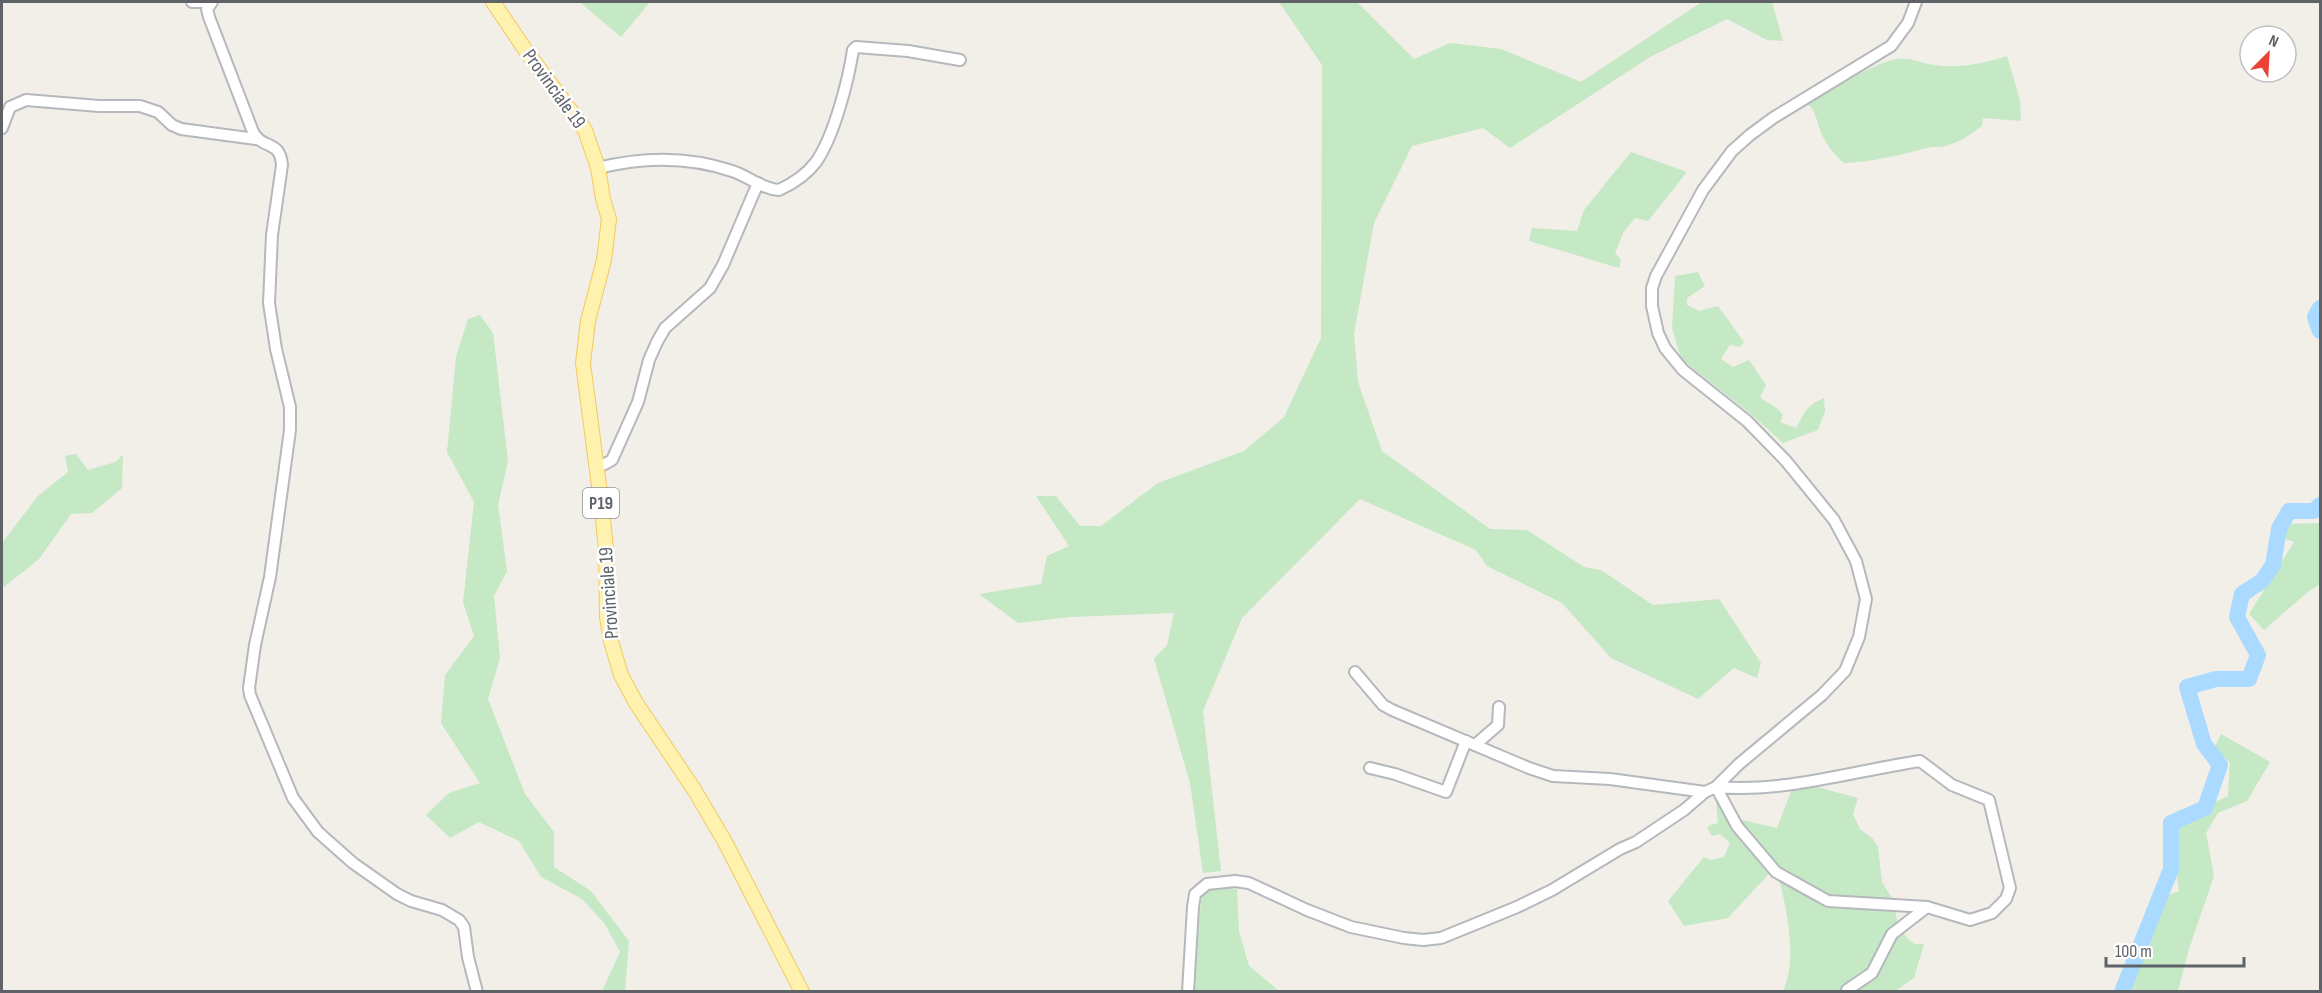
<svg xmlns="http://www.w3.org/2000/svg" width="2322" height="993" font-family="'Sofia Sans Condensed',sans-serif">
	<rect width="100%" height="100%" fill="#f1efe8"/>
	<g fill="#c5e8c5">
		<path d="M580,2H650L621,37Z"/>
		<path d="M1279,2H1357L1414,59L1450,43L1501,49L1581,82L1702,2H1772L1783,41L1767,40L1727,19L1650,57L1510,148L1483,128L1412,146L1374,223L1354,334L1358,382L1382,451L1490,529L1527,530L1584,567L1601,570L1653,605L1719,599L1761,663L1757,678L1734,668L1698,699L1611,658L1562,603L1487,566L1476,550L1360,499L1242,618L1203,711L1221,871L1203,873L1190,783L1154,659L1167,645L1174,613L1071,617L1018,623L979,594L1041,584L1047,556L1069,546L1036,496H1056L1080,526H1101L1158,483L1244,451L1284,417L1321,338L1322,65Z"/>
		<path d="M2007,56L2020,100L2021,121L1983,118L1982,126C1971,134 1959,143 1945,146C1939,148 1933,146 1927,148C1899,155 1873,162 1844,163C1835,155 1828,147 1822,135C1817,124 1817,112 1808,104C1831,91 1873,62 1898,59C1911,57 1923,64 1934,65C1958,69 1985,63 2007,56Z"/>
		<path d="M1631,152L1687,172L1648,221L1635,218L1623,233L1615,254L1621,259L1619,268L1529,241L1532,228L1577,231L1584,210Z"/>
		<path d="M1698,272L1705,286L1687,298V305L1699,311L1718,306L1744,342L1740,347L1730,345L1721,359L1733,367L1749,360L1766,385L1760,397C1768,404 1777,406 1783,415L1780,422L1796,428C1805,413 1805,406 1824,398L1825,411L1818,430L1783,443L1752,415L1681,359L1672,328L1675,276Z"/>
		<path d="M480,315L493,333L508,461L498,505L507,571L494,596L500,658L488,699L525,794L554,832V867L591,891L629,941L625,991H602L620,952L605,924L582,899L541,877L519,841L479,822L450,838L426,815L449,793L480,783L441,723L445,675L474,636L463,602L474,502L447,452L456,357L468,319Z"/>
		<path d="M76,454L88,470L115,462L123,455L122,488L92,513L71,514L39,559L4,587L2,585V543L38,496L68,472L65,456Z"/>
		<path d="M2320,523V585L2309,591L2264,630L2249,614L2294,542L2276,536L2285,524Z"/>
		<path d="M2221,734L2270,762L2247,801L2218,813L2206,833L2214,876L2189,949L2178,991H2123L2126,979L2154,931L2162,897L2179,891L2168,822L2176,811L2191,823L2206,806L2228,796L2230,762L2213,750Z"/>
		<path d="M1795,781L1858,798L1853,814L1860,829L1873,839L1878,847L1882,882L1893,900L1898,926L1908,939L1915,944H1924L1914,978L1895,991H1783C1799,957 1785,902 1776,866L1728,918L1684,926L1668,901L1704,857L1710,860L1724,857L1730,843L1720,834L1712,836L1707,828L1710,825L1718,823L1716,801L1733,818L1777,828Z"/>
		<path d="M1216,886L1237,889L1239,931L1249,966L1279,991L1192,992L1202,893Z"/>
	</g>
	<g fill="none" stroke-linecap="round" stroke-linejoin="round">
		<g stroke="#aadaff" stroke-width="16">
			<path d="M2320,308L2315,317L2320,331"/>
			<path d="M2122,992L2171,869V823L2205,808L2220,765L2204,744L2187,687L2216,679H2249L2258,655L2237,617L2242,594L2262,581L2273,565L2279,529L2289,511H2314L2320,505"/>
		</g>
		<defs>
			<g id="minor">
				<path d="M192,2H204"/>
				<path d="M212,2L207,9L209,17L253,132C262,150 280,139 282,165L272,235L269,303L276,349L290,407V430L270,577L255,645L249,688L250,695L293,798L318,832L353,863L397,894L411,901L442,910L459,920L464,927L468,957L477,992"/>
				<path d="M2,128L10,107L26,100L99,106H140L158,112L172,125L181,129L256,139"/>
				<path d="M598,168C642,157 688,156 732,171C748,176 762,189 779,190C792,184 807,174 816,162C834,136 848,82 853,50L856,47L908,51L960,60"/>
				<path d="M596,464L603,465L612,460L638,402L649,360L657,342L665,328L710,288L723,265L758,183"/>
				<path d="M1355,672L1383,705L1392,710L1529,768L1553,776L1610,779L1705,792"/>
				<path d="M1475,745L1498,725L1499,707"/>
				<path d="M1920,761L1952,785L1989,800L2010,888L2006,899L1992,913L1970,920L1927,907L1828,901L1776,872L1737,826L1716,787C1785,793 1853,771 1920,761Z"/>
				<path d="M1370,768L1395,774L1446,792L1466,741"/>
				<path d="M1847,990L1872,973L1892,934L1927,907"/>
				<path d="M1188,992L1193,907L1195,894L1207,884L1235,881L1249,883L1307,910L1351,927L1404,938L1423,940L1441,938L1517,907L1552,890L1620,849L1636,842L1684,810L1705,792L1716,787L1739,764L1822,695L1845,671L1859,637L1866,599L1856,561L1834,520L1786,461L1747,421L1683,370L1665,348L1658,333L1652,306V288L1656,276L1703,190L1732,151L1750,135L1773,118L1891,46L1908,23L1916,2"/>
			</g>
			<path id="major" d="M493,2L524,48L585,130L598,168L603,199L609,219L604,260L588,321L583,363L602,509L606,550L607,617L611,641L621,675L636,703L695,791L725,842L802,992"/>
		</defs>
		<use href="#minor" stroke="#b5b8bc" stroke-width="14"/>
		<use href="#major" stroke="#f2c960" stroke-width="16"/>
		<use href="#minor" stroke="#fff" stroke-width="10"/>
		<use href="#major" stroke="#fff2af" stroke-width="14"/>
	</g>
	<g text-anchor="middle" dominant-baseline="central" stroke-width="5" stroke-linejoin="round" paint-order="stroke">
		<rect fill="#fff" stroke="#8f9295" stroke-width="1.5" x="583" y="488" width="36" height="30" rx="4.5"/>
		<g font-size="18" font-weight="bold" fill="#5f6368">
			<text x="601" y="503">P19</text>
		</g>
		<g font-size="20" fill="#5f6368" stroke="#fff">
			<text transform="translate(554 89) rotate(54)">Provinciale 19</text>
			<text transform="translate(609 593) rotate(-94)">Provinciale 19</text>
		</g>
	</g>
	<rect width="2322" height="993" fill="none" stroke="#5f6368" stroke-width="6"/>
	<g transform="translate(2268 54) rotate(24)"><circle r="28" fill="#ffffff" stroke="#bfc1c3" stroke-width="1.5"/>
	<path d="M0-4.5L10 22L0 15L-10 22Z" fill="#ea4335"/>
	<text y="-9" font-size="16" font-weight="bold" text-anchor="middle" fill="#5f6368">N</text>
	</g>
	<path d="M2106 957v9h138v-9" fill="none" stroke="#5f6368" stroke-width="3"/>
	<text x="2115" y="957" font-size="18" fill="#5f6368" stroke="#ffffff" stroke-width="4.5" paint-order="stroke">100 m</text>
</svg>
